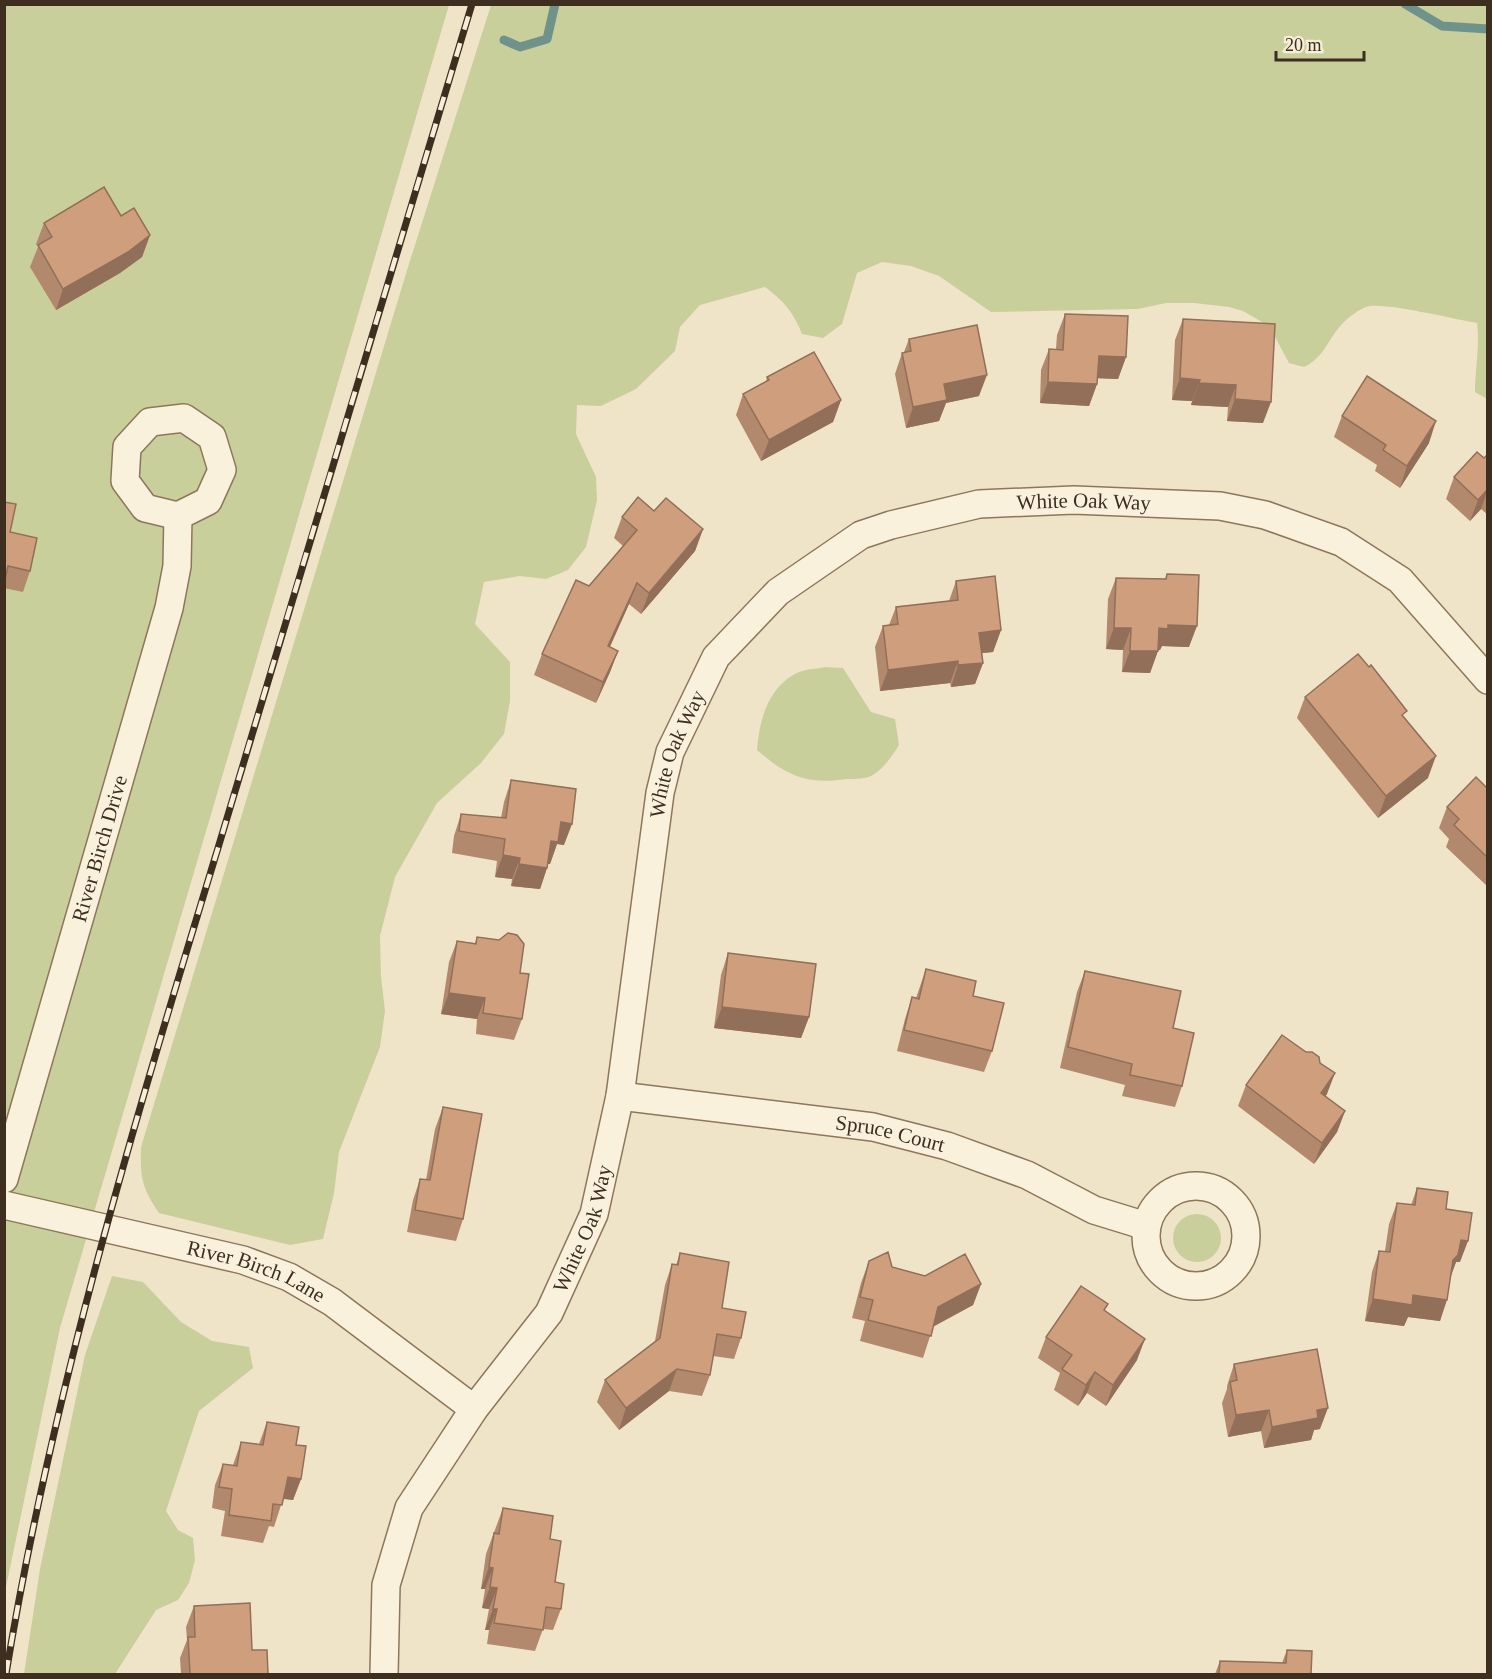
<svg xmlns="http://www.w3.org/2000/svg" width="1492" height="1679" font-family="'Times New Roman',serif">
	<rect width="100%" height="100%" fill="#f0e4c8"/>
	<g fill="#c9cf9b">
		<path d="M5,5H449L60,1328L5,1592Z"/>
		<path d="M491,5H1487V399L1475,392C1475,368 1480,347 1477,323C1456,320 1382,301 1366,307C1358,310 1349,317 1343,323C1326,341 1326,356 1304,367L1289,363L1269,326L1243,311L1229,307L1194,303H1166L1138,309L991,312L939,276L911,266L882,262L857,273L842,324L823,338L802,334C794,313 783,300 765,287L700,305L680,327L675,351L636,389L601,406L577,405L576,434L596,477L597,500L586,547L568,570L546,579L520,576L484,582L475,624L510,662V701L504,734L481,763L437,803L395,877L380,936L381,977L385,1011L380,1047L339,1152L334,1193L323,1239L290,1245L159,1213C142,1188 140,1177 141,1147L408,267Z"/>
		<path d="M825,667L843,668L871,712L895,719L899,745C892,756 883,770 871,776C865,779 854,779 847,779C808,785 786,776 757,750C759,721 768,687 797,673C805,669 816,669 825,667Z"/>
		<circle cx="1197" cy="1238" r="24"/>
		<path d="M112,1276L143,1282L181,1322L212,1341L249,1347L253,1368L199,1411L166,1511L178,1530L193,1538L195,1560L189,1583L178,1600L156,1610L115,1674H24L40,1569L85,1355Z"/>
	</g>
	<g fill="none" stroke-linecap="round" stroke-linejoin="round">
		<g stroke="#6f938a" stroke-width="9">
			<path d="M1405,4L1442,26L1488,29"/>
			<path d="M504,40L520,47L547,39L555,4"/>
		</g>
		<defs>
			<g id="minor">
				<path d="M184,418L212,437L222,470L208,501L178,516L145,508L125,481L127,447L150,422Z"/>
				<path id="s1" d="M620,1096L873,1127L947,1146L1027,1175L1094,1210L1146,1226"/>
				<path id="s2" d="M4,1179L169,608L177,566L178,516"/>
				<circle cx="1196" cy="1236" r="50"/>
				<path id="s3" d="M4,1205L243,1260L289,1277L332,1302L474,1409"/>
				<path id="s4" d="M384,1674L386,1585L409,1508L474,1409L549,1313L594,1214L620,1096L660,793L670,752L716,657L778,592L861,535L891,525L979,504L1074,500L1220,506L1265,515L1341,542L1400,580L1488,680"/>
			</g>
		</defs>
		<use href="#minor" stroke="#8d765c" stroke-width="30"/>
		<use href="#minor" stroke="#faf1dc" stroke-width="27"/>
		<defs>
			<path id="rail" d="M6,1674C52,1393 135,1120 218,848C302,567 387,286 472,4"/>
		</defs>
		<use href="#rail" stroke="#3d2e20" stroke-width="7"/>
		<use href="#rail" stroke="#f7eed8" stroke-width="4.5" stroke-dasharray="14" stroke-linecap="butt"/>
	</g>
	<g fill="#b2896c">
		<path d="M121,216L150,235L142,257L120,273L56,310L30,267L38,247L36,244L44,223Z"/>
		<path d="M1065,314L1126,357L1118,379L1097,378V384L1089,406L1040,403L1041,370L1049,349H1056L1057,335Z"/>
		<path d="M1183,319L1275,324L1263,423L1227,421L1228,407L1191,405L1192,401L1172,400L1175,340Z"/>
		<path d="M909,339L979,396L946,403L939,421L906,428L895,374L902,353L904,352Z"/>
		<path d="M767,377L841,400L833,422L761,461L736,415L743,394L766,381Z"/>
		<path d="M1342,416L1429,443L1400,488L1375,471L1377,465L1334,437Z"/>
		<path d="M1488,454V515L1481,509L1470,521L1446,499L1454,477L1484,458Z"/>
		<path d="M4,502L10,532L30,571L23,592L4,588Z"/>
		<path d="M654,511L703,529L695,551L641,614L629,604L610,647L618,651L610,672L596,703L534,675L542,654L589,586L623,546L614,538L622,517Z"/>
		<path d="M1167,574L1189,647L1162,646L1160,650H1158L1150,673L1122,672L1123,650L1106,649L1108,599L1116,578L1165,579Z"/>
		<path d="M956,581L1001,630L993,652L982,653L983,663L975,684L951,687L950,683L880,691L875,647L883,626L889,625L896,607L949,601Z"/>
		<path d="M1305,697L1405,718L1428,778L1378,818L1297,718Z"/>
		<path d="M511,780L564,845L557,844L550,864H548L547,868L540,889L511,886L512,879L495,877L497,861L452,853L454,836L461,814L501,818L504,802Z"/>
		<path d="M1488,789V887L1446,847L1449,839L1439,828L1447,807Z"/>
		<path d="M477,937L520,973L522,1019L514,1040L476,1034L477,1019L441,1014L449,962L457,941L475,943Z"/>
		<path d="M728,953L809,1017L801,1038L714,1028L721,975Z"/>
		<path d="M926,969L973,996L992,1051L984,1072L897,1051L905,1019L912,997L916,998Z"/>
		<path d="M1085,971L1173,1028L1182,1086L1175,1107L1122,1096L1125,1085L1060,1068L1077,992Z"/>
		<path d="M1246,1085L1327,1094L1325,1097L1345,1111L1337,1132L1314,1164L1238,1106Z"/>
		<path d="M443,1107L463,1219L456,1241L407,1232L413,1200L420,1179L426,1180L435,1129Z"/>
		<path d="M1417,1188L1446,1209L1460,1262H1456L1451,1275L1440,1321L1408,1317L1404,1326L1365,1321L1372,1272L1379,1251H1385L1389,1224L1397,1203L1411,1205Z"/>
		<path d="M680,1253L722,1308L741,1338L734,1359L713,1356L710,1375L702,1396L669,1391L619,1430L597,1402L605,1380L655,1341L665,1285L672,1264L676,1265Z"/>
		<path d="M869,1261L925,1276L981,1284L973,1305L933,1327L923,1358L860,1341L865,1321L852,1318L861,1283Z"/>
		<path d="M1105,1311L1137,1360L1106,1406L1087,1393L1078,1406L1054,1390L1060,1373L1038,1358L1046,1337Z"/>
		<path d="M1234,1364L1320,1429L1314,1430L1311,1440L1264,1448L1261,1431L1228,1437L1222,1403L1227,1389V1386Z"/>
		<path d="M267,1422L296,1445L301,1479L293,1500L283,1499L274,1527L269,1526L263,1543L221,1536L225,1511L212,1508L215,1485L223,1464L233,1465L241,1442L259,1444Z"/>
		<path d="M503,1508L550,1539L555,1582L561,1609L553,1630L543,1629L535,1651L487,1644L489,1630H485L489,1609L482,1608L485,1589H481L486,1554Z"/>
		<path d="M194,1606L252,1650L268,1674H181L180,1658L187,1640L186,1627Z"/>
		<path d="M1287,1650L1311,1674H1215L1220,1661L1282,1663Z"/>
	</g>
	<g fill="#916f58">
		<path d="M150,235L142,257L120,273L56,310L63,289Z"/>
		<path d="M1099,356L1126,357L1118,379L1091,378Z"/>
		<path d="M987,375L979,396L946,403L939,421L906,428L913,407L944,384Z"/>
		<path d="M1180,378L1200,380L1192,401L1172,400Z"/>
		<path d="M1048,382L1097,384L1089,406L1040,403Z"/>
		<path d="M1199,383L1236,385L1228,407L1191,405Z"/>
		<path d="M1235,399L1271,402L1263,423L1227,421Z"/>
		<path d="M841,400L833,422L761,461L769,440Z"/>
		<path d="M1436,421L1429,443L1400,488L1407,466Z"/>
		<path d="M1488,489L1481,509L1470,521L1478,500Z"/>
		<path d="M703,529L695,551L641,614L649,593Z"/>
		<path d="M637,583L629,604L600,668L608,646Z"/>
		<path d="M1168,625L1197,626L1189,647L1162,646L1160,650H1151L1159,628Z"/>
		<path d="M1114,628H1131L1123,650L1106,649Z"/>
		<path d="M1001,630L993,652L971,654L979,633Z"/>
		<path d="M618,651L610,672L596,703L603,682Z"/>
		<path d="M1130,651H1158L1150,673L1122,672Z"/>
		<path d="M958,661L950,683L880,691L888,670Z"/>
		<path d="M983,663L975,684L951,687L958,665Z"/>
		<path d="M1436,756L1428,778L1378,818L1386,796Z"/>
		<path d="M561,822L572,824L564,845L557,844L550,864L543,863L551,841Z"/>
		<path d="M503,855L520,858L512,879L495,877Z"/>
		<path d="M519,864L547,868L540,889L511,886Z"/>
		<path d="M449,993L485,998L477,1019L441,1014Z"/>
		<path d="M722,1007L809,1017L801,1038L714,1028Z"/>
		<path d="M1335,1073L1327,1094L1313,1115L1321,1093Z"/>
		<path d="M1345,1111L1337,1132L1314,1164L1322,1143Z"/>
		<path d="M1461,1240L1468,1241L1460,1262H1456L1451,1276L1445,1281Z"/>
		<path d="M981,1284L973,1305L930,1328L938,1307Z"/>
		<path d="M1413,1295L1447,1300L1440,1321L1408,1317L1404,1326L1365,1321L1373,1299Z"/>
		<path d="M1145,1339L1137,1360L1106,1406L1113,1385Z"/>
		<path d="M677,1369L669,1391L619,1430L626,1408Z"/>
		<path d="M1095,1372L1087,1393L1078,1406L1086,1385Z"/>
		<path d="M1328,1408L1320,1429L1314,1430L1311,1440L1264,1448L1272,1427L1317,1410Z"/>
		<path d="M1269,1410L1261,1431L1228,1437L1236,1415Z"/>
		<path d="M288,1477L301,1479L293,1500L280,1498Z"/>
		<path d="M489,1567L493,1568L485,1589H481Z"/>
		<path d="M490,1587L497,1588L489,1609L482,1608Z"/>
		<path d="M493,1609H497L489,1630H485Z"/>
	</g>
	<g fill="#cf9f7d" stroke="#916f58" stroke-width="1.5">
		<path d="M104,187L121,216L134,208L150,235L128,252L63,289L38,245L52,237L44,223Z"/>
		<path d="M1065,314L1128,316L1126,357L1099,356L1097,384L1048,382L1049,349L1063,350Z"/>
		<path d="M1183,319L1275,324L1271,402L1235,399L1236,385L1199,383L1200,380L1180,378Z"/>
		<path d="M977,325L987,375L944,384L947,400L913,407L902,353L911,351L909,339Z"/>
		<path d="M814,352L841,400L769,440L743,394L769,380L767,377Z"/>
		<path d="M1367,376L1436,421L1407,466L1383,450L1386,445L1342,416Z"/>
		<path d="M1477,452L1484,458L1488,454V489L1478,500L1454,477Z"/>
		<path d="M638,497L654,511L666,498L703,529L649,593L637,583L608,646L618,651L603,682L542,654L576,580L589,586L637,530L622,517Z"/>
		<path d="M4,502L16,504L10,532L37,538L30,571L8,566L4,584Z"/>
		<path d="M1167,574L1199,575L1197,626L1168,625V629L1159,628L1158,651H1130L1131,628H1114L1116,578L1166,579Z"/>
		<path d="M995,576L1001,630L979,633L983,663L958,665V661L888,670L883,626L898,624L896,607L958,600L956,581Z"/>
		<path d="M1358,654L1369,667L1371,665L1407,711L1402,715L1436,756L1386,796L1305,697Z"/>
		<path d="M1476,777L1488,789V858L1454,825L1459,819L1447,807Z"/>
		<path d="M511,780L576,789L572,824L561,822L558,842L551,841L547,868L519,864L520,858L503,855L505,839L459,831L461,814L506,818Z"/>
		<path d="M508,933L517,935L524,944L520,973L529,974L522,1019L483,1013L485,998L449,993L457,941L476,944L477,937L499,940Z"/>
		<path d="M728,953L816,964L809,1017L722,1007Z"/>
		<path d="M926,969L976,981L973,996L1004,1003L992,1051L904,1030L912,997L919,999Z"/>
		<path d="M1085,971L1181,991L1173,1028L1194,1033L1182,1086L1130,1075L1132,1064L1068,1047Z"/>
		<path d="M1282,1035L1306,1052H1312L1319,1057L1320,1063L1335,1073L1321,1093L1345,1111L1322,1143L1246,1085Z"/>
		<path d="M443,1107L482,1114L463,1219L415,1210L420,1179L430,1180Z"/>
		<path d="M1417,1188L1448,1192L1446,1209L1472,1213L1468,1241L1461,1240L1458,1255L1453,1260L1447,1300L1413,1295L1412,1305L1373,1299L1379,1251L1390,1252L1397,1203L1415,1205Z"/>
		<path d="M888,1252L892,1267L925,1276L965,1254L981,1284L938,1307L931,1336L868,1320L873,1300L860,1297L869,1261Z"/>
		<path d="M680,1253L729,1262L722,1308L746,1312L741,1338L717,1334L710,1375L677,1369L626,1408L605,1380L660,1338L672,1264L678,1265Z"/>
		<path d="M1081,1286L1108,1304L1104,1310L1145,1339L1113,1385L1095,1372L1086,1385L1062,1369L1072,1355L1046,1337Z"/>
		<path d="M1317,1349L1328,1408L1317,1410L1318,1418L1272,1427L1269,1410L1236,1415L1230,1382L1237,1380L1234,1364Z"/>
		<path d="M267,1422L299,1427L296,1445L306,1446L301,1479L288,1477L282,1505L273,1504L271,1521L229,1515L232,1489L219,1487L223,1464L237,1466L241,1442L263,1445Z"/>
		<path d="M503,1508L553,1516L550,1539L561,1541L555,1582L564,1584L561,1609L546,1607L543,1630L494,1623L497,1609H493L497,1588L490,1587L493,1568L489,1567L494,1533L499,1534Z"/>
		<path d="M250,1603L252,1650H267L268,1674H190L188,1637H195L194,1606Z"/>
		<path d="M1287,1650L1312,1651L1311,1674H1219L1220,1661L1286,1663Z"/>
	</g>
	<g text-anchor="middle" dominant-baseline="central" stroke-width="5" stroke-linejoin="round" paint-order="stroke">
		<g font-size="21" fill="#3d2e20" stroke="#f7eed8">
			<text stroke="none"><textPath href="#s4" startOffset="1510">White Oak Way</textPath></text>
			<text stroke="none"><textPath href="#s4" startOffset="987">White Oak Way</textPath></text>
			<text stroke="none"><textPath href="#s2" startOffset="344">River Birch Drive</textPath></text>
			<text stroke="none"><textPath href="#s1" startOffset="273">Spruce Court</textPath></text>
			<text stroke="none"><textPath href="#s4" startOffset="501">White Oak Way</textPath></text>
			<text stroke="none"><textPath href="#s3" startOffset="261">River Birch Lane</textPath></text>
		</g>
	</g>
	<rect width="1492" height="1679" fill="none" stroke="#3d2e20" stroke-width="12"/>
	<path d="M1276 51v9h88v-9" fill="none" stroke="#3d2e20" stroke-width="3"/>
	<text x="1285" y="51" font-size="18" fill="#3d2e20" stroke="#f7eed8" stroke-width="4.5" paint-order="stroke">20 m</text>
</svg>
